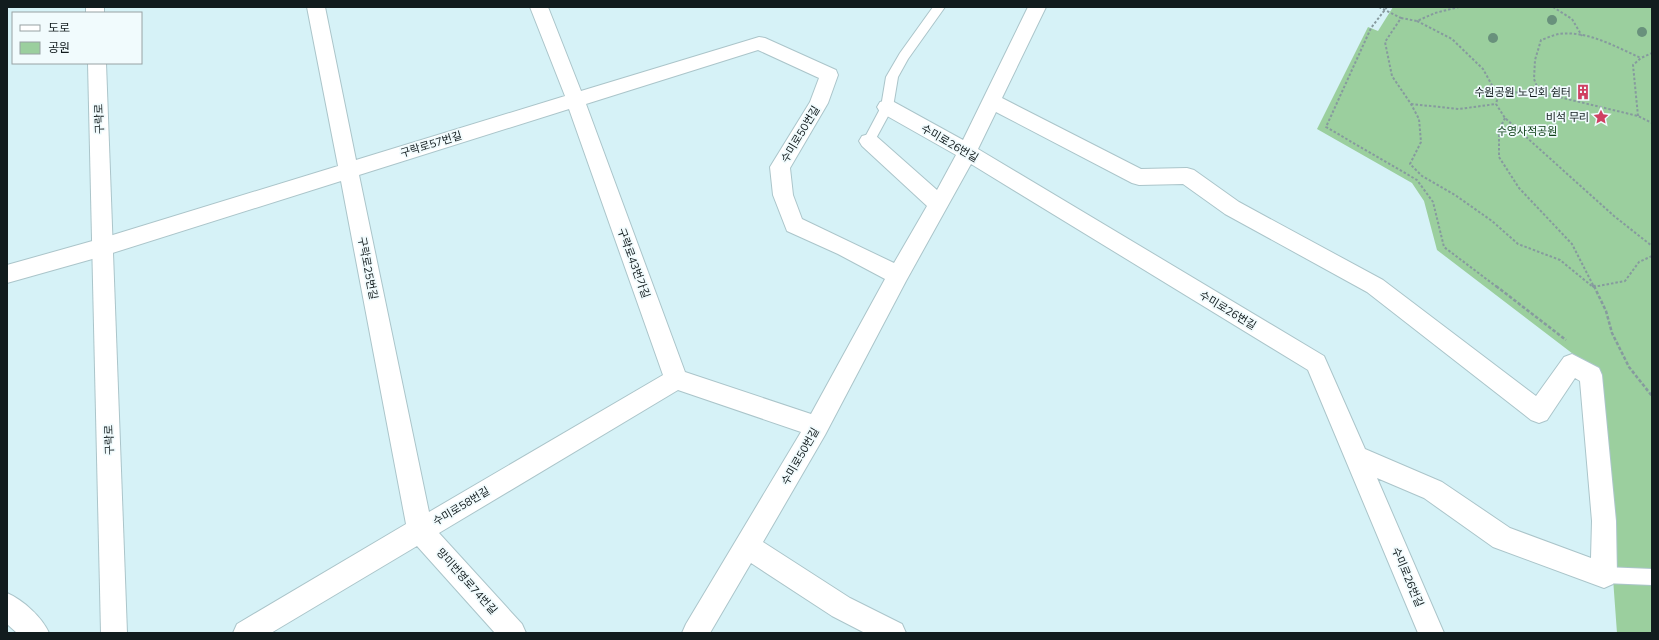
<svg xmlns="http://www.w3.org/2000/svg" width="1659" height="640" font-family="Mulish,'Noto Sans KR',sans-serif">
	<rect width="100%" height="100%" fill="#d6f2f7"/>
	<path fill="#9bcf9e" d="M1393,7H1652V633H1617L1598,373L1437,250L1424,201L1412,183L1317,129L1368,27L1378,31Z"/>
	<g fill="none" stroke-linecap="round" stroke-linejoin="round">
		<defs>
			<g id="service">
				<path d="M933,7H945L908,59L898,77L893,107L873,144L869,146L865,144L863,141L881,107L886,77L900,53Z"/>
				<path d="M1604,567L1652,569V585L1604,583L1598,581L1596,575L1598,569Z"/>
			</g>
			<path id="minor" d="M307,7H325L356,160L565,96L530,7H548L581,91L759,37L765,38L836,70L838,75L828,103L790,168L793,195L802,219L894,263L927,206L862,146L859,141L862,136L869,134L876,136L937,190L956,155L880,112L877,107L880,102L887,100L894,102L963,140L1028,7H1046L1002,98L1141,169L1187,168L1194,170L1239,202L1383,280L1536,396L1564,357L1572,354L1599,368L1602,375L1616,521L1617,575L1613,584L1604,588L1493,547L1424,498L1377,478L1444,633H1418L1308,370L971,164L906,281L825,435L763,542L850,598L902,624L906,633H865L832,616L751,563L710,633H682L686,624L801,432L678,390L439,533L522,624L526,633H495L417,546L271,633H233L237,624L406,524L341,181L103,256L7,283V265L103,238L338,166ZM758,50L819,78L810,102L770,167L773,195L787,231L838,254L885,279L811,414L685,372L586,104ZM569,109L663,375L429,512L359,175ZM996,112L1132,183L1139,185L1183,184L1225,214L1367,292L1531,420L1539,423L1547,420L1575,378L1580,381L1592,521L1591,558L1510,528L1442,482L1365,449L1324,356L978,149Z"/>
			<g id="tertiary">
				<rect x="86" y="7" width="18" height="6"/>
				<path d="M88,63H106L127,633H101Z"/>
				<path d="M7,593C23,600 42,617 49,633H17L7,624Z"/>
			</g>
		</defs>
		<use href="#service" stroke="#abc5ca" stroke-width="2"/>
		<use href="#minor" stroke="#abc5ca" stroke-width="2"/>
		<use href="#tertiary" stroke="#abc5ca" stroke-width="2"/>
		<g stroke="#869a9e" stroke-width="2" stroke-dasharray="2.5 2" stroke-linecap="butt">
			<path d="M1379,7L1401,18L1385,42L1392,76L1411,104L1419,119L1421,142L1410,164L1422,176L1455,195L1492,221L1518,244L1560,260L1593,287L1625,281L1639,262L1652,256"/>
			<path d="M1387,7L1371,28L1326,127L1417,180L1433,202L1444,247L1497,287"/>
			<path d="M1553,7L1572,19L1582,36"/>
			<path d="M1401,18L1417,21L1435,13L1459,7"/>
			<path d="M1417,21L1452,39L1483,69L1498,96L1496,104L1505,118L1614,216L1652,246"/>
			<path d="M1540,94L1534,79L1535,60L1541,40C1547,38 1553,35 1559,34C1587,30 1616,47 1641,58"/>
			<path d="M1498,96L1514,92L1559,97L1638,116L1652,123"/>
			<path d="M1411,104L1459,109L1496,104"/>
			<path d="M1638,116L1633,65L1641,58L1652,53"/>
			<path d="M1505,118L1499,130V157L1519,188L1572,244L1594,287"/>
		</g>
		<g stroke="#869a9e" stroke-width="2.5" stroke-dasharray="3.5 2" stroke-linecap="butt">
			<path d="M1496,286L1566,340"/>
			<path d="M1592,286H1596"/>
			<path d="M1594,286L1606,311L1612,333L1629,367L1652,396"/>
		</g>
		<use href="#service" fill="#fff" fill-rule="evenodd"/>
		<use href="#minor" fill="#fff" fill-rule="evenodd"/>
		<use href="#tertiary" fill="#fff" fill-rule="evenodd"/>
	</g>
	<g fill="#69917c">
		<circle cx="1552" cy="20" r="5"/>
		<circle cx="1642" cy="32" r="5"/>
		<circle cx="1493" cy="38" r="5"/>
	</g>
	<defs>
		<symbol id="building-bare" viewBox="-9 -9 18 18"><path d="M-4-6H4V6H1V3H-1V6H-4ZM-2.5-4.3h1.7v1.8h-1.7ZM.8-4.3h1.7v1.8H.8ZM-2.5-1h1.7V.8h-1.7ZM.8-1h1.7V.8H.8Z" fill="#cf4062" stroke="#f1fbfd" stroke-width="2.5" paint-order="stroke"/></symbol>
		<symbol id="sight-bare" viewBox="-9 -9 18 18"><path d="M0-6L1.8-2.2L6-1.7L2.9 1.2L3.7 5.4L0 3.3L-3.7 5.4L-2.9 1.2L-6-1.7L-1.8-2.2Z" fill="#cf4062" stroke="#f1fbfd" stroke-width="2.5" paint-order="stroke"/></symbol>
	</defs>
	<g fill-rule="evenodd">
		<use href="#building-bare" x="1572" y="81" width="22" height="22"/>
		<use href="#sight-bare" x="1590" y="106" width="22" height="22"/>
	</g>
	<g text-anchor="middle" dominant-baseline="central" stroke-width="3.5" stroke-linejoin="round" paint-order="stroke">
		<g font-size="11" fill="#121c1e" stroke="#f1fbfd" text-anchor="end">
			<text x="1571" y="92">수원공원 노인회 쉼터</text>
			<text x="1589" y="117">비석 무리</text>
		</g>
		<g font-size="11" fill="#121c1e" stroke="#f1fbfd">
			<text transform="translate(99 119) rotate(-92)">구락로</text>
			<text transform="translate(800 134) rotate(-59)">수미로50번길</text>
			<text transform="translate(950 143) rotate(30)">수미로26번길</text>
			<text transform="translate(431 144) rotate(-17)">구락로57번길</text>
			<text transform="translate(634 263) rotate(70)">구락로43번가길</text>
			<text transform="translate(368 268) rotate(79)">구락로25번길</text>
			<text transform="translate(1228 310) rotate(31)">수미로26번길</text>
			<text transform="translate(109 440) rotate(-92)">구락로</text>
			<text transform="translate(800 456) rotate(-60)">수미로50번길</text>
			<text transform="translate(461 506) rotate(-31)">수미로58번길</text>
			<text transform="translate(1408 577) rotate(67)">수미로26번길</text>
			<text transform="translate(467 581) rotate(48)">망미번영로74번길</text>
		</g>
		<g font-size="11" fill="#0f4117" stroke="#f1fbfd">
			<text x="1527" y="131">수영사적공원</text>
		</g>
	</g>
	<rect width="1659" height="640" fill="none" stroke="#121c1e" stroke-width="16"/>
	<rect x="12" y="12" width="130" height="52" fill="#f1fbfd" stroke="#98a2a4"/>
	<rect x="20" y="25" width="20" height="6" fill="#ffffff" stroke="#98a2a4"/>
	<text x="48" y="32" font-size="12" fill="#121c1e">도로</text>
	<rect x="20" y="42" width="20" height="12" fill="#9bcf9e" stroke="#98a2a4"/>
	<text x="48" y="52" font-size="12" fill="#121c1e">공원</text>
</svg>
